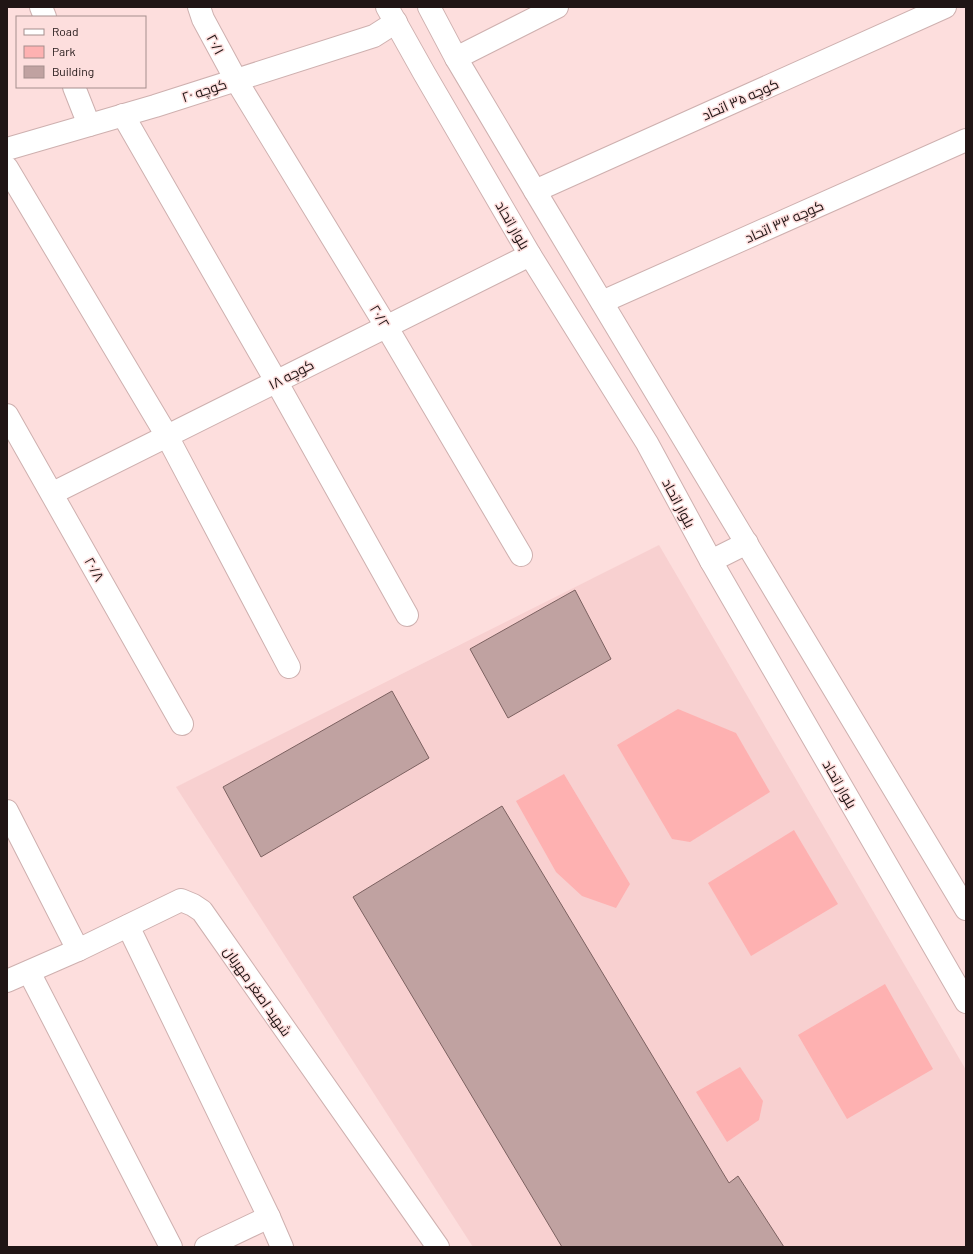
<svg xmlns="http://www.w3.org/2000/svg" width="973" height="1254" font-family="Barlow,Cairo,sans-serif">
	<rect width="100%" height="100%" fill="#fddedd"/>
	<path fill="#f8d0d0" d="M659,545L966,1070V1247H473L176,787Z"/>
	<g fill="#feb1b1">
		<path d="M678,709L736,733L770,792L690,842L672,839L617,745Z"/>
		<path d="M564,774L630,884L616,908L582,896L556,872L516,801Z"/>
		<path d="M794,830L838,904L751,956L708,883Z"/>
		<path d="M885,984L933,1069L847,1119L798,1035Z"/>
		<path d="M740,1067L763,1101L759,1120L727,1142L696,1092Z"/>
	</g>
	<g fill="#c0a2a1" stroke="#7c6160">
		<path d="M575,590L611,659L508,718L470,649Z"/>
		<path d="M392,691L429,758L261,857L223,787Z"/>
		<path d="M502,806L729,1183L738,1176L784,1247H562L353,897Z"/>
	</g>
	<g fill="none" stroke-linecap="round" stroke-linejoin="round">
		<defs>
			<g id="minor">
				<path d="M41,7L45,17"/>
				<path d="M199,7L203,19L236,80L386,326L521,555"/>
				<path d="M456,58L557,7"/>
				<path d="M74,87L89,125"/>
				<path d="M123,115L276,381L407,615"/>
				<path d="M7,149L155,106L374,36L396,22"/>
				<path d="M7,168L167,436L289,667"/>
				<path d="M535,191L945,7"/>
				<path d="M602,302L966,140"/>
				<path d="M7,415L182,724"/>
				<path d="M53,493L530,255"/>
				<path d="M7,811L78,950"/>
				<path d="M128,926L269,1217L282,1247"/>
				<path d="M29,972L171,1247"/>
				<path d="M206,1247L269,1217"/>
			</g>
			<g id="tertiary">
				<path d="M711,561L747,543"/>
				<path d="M7,981L78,950L181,900L193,905L202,911L438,1247"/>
			</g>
			<g id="secondary">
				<path d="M387,7L424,73L530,255L647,443L711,561L966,1002"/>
				<path d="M429,7L456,58L535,191L966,909"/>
			</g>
		</defs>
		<use href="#minor" stroke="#ceb0af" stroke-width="24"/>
		<use href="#tertiary" stroke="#ceb0af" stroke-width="24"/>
		<use href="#secondary" stroke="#ceb0af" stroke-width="24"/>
		<use href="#minor" stroke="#fff" stroke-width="22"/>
		<use href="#tertiary" stroke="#fff" stroke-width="22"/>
		<use href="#secondary" stroke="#fff" stroke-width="22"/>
	</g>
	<g text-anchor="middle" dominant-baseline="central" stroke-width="3" stroke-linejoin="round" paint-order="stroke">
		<g font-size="14" fill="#201515" stroke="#fddedd">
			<text transform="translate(216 44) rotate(62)">۲۰/۱</text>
			<text transform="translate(204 90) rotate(-18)">کوچه ۲۰</text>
			<text transform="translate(740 99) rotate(-24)">کوچه ۳۵ اتحاد</text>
			<text transform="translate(784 221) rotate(-24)">کوچه ۳۳ اتحاد</text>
			<text transform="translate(513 225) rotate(60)">بلوار اتحاد</text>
			<text transform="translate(380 316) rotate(59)">۲۰/۲</text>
			<text transform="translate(291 374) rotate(-27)">کوچه ۱۸</text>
			<text transform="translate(679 503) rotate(62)">بلوار اتحاد</text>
			<text transform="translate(95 569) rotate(61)">۲۰/۸</text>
			<text transform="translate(840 784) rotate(60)">بلوار اتحاد</text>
			<text transform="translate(258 991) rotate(55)">شهید اصغر مهربان</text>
		</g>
	</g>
	<rect width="973" height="1254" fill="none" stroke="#201515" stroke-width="16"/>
	<rect x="16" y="16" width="130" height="72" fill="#fddedd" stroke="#a58e8d"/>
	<rect x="24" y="29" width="20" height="6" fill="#ffffff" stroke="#a58e8d"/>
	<text x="52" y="36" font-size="12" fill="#201515">Road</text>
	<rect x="24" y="46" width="20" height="12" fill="#feb1b1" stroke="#a58e8d"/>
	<text x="52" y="56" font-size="12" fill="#201515">Park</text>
	<rect x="24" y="66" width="20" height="12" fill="#c0a2a1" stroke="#a58e8d"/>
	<text x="52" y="76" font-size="12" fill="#201515">Building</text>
</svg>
